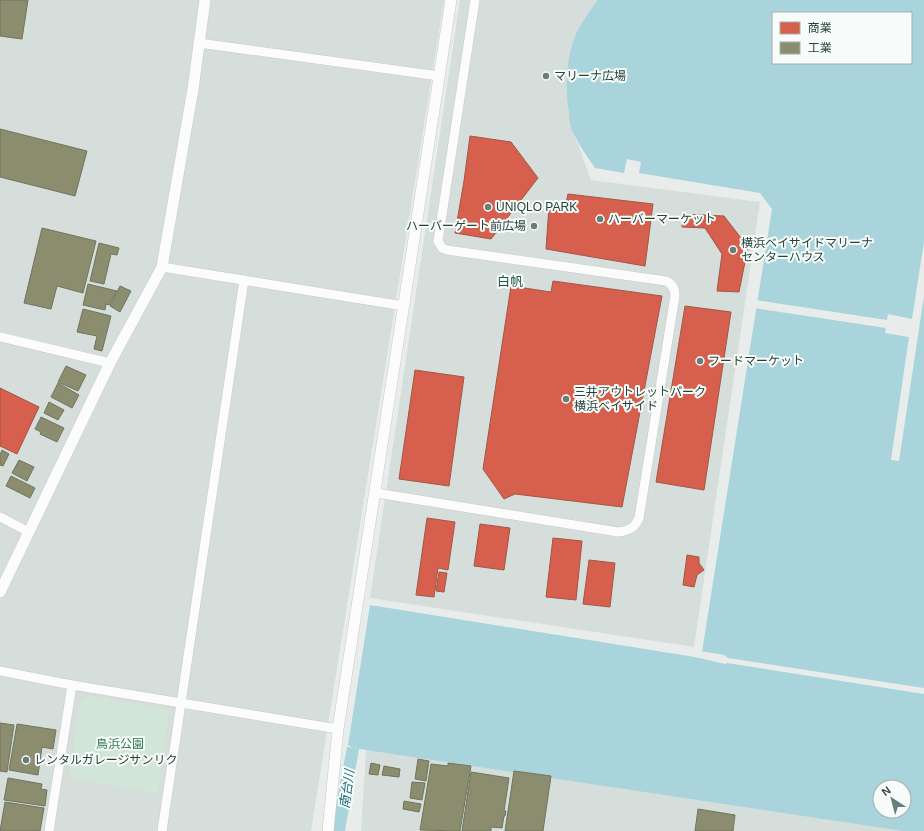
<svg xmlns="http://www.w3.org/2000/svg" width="924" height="831" font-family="Arial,'Noto Sans JP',sans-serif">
	<rect width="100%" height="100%" fill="#e8edeb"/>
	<g fill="#d6dedb">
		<path d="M0,0H444L311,831H0Z"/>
		<path d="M460,0H599L567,77L572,128L591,180L760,202L694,647L370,598Z"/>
		<path d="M366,749L918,831H361Z"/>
	</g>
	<path fill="#d1e6d8" d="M87,696L169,710L158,794L70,777L79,705Z"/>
	<g fill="#a9d4db" fill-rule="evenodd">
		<path d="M598,0H924V831H903L353,748L348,745L370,605L701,658L772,209L760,193L639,173L641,162L627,159L624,173L595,168C586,155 577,142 571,128C570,123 569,118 569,113C565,87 566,58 576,34C582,22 590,10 598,0ZM773,13H911V63H773ZM880,787H904V811H880Z"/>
		<path d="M347,747L359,749L345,831H331Z"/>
	</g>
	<g fill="#e8edeb">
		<path d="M924,242V296L899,461L891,460L909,337L885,333L886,328L754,308L755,300L887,320L888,314L912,319Z"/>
		<path d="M700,651L724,655L728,658L924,688V694L727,663L725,664L695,657L700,656Z"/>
	</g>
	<g fill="#d6604d" stroke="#a15747">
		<path d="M470,136L511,142L538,178L491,239L455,233L464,181Z"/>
		<path d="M568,194L653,204L645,266L546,249L549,206L565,207Z"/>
		<path d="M683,214L724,216L748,247L739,292L717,291L722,254L705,228L682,227Z"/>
		<path d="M553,281L662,296L622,507L515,494L504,499L483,469L511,286L551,292Z"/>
		<path d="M685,306L731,312L704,490L656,482Z"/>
		<path d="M415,370L464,377L449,486L399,479Z"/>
		<path d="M0,388L39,407L17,454L0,446Z"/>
		<path d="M427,518L455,522L448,570L438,568L434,597L416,595Z"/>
		<path d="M480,524L510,528L504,570L474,566Z"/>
		<path d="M553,538L582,541L576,600L546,597Z"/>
		<path d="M687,555L699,557V563L704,570L697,575L694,587L683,585Z"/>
		<path d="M589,560L615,563L610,607L583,604Z"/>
		<path d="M439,572L447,573L444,592L436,591Z"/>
	</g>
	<g fill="#8c8c6e" stroke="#6d765e">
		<path d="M0,0H28L22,39L0,36Z"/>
		<path d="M0,129L87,151L75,196L0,177Z"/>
		<path d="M42,228L96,241L83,293L57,286L51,309L24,303Z"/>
		<path d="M99,243L119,248L117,255L111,254L104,284L90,281Z"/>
		<path d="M88,284L117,291L109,305L106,304L105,310L83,305Z"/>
		<path d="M120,286L131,291L120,312L110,306Z"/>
		<path d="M83,309L111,316L102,351L94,349L97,336L77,332Z"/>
		<path d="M66,366L86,375L78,391L58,382Z"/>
		<path d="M58,383L79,395L72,408L51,397Z"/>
		<path d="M49,402L64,410L58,420L44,413Z"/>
		<path d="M41,417L64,428L57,442L40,434L41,432L35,429Z"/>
		<path d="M2,450L9,454L3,466L0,465V455Z"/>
		<path d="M19,460L34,467L27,481L12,473Z"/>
		<path d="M11,476L35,488L30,498L6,486Z"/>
		<path d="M0,723L14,725L7,772L0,771Z"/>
		<path d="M17,724L56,730L53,749L42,747L38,775L9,770Z"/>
		<path d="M418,759L429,761L426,781L415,779Z"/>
		<path d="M371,763L380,765L378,775L369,774Z"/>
		<path d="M448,763L471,766L460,831L420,830L431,764L448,766Z"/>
		<path d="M384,766L400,769L399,777L382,775Z"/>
		<path d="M514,771L551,776L543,831H505Z"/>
		<path d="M471,772L509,778L504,811H506L505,816H504L502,828L491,827V831H462Z"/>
		<path d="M8,778L42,784L41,789L47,790L45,806L4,800Z"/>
		<path d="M412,782L425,783L422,800L410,798Z"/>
		<path d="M404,801L421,804L419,812L403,809Z"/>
		<path d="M5,802L44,808L40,831H0Z"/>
		<path d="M698,809L735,815L733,831H695Z"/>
	</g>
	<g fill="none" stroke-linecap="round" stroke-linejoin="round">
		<defs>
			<g id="minor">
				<path d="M199,43L439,76"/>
				<path d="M162,267L404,306"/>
				<path d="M0,337L110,363"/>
				<path d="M376,493L618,532C628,531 635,528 639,518L675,296C675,289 673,284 666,281L447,250L442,248L438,241L475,0"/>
				<path d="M0,517L29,532"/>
				<path d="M0,671L72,685L338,729"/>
				<path d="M49,831L72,685"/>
				<path d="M162,831L244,280"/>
			</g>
			<g id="tertiary">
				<path d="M0,592L110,363L162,267L193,89L205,0"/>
				<path d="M328,831L338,729L451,0"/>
			</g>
		</defs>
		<use href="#minor" stroke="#c5cac8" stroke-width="10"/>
		<use href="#tertiary" stroke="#c5cac8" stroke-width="12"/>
		<use href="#minor" stroke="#fcfcfc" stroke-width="9"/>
		<use href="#tertiary" stroke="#fcfcfc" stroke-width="11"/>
	</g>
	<g fill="#697e78" stroke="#f7fbf9" stroke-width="1.5">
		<circle cx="546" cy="76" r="4"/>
		<circle cx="488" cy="207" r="4"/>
		<circle cx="600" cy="219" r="4"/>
		<circle cx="534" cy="226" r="4"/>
		<circle cx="733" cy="250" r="4"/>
		<circle cx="700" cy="361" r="4"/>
		<circle cx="566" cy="399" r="4"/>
		<circle cx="26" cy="760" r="4"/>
	</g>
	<g text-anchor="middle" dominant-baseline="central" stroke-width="4" stroke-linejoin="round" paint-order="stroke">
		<g font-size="12" fill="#24423a" stroke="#f7fbf9" text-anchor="start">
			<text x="554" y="76">マリーナ広場</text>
			<text x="496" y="207">UNIQLO PARK</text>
			<text x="608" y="219">ハーバーマーケット</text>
			<text x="526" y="226" text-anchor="end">ハーバーゲート前広場</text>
			<text x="741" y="243">横浜ベイサイドマリーナ<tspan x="741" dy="14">センターハウス</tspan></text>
			<text x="708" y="361">フードマーケット</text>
			<text x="574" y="392">三井アウトレットパーク<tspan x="574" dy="14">横浜ベイサイド</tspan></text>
			<text x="34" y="760">レンタルガレージサンリク</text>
		</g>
		<g font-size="12" fill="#2d7a4b" stroke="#f7fbf9">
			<text x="120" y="744">鳥浜公園</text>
		</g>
		<g font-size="13" fill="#1f5548" stroke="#f7fbf9">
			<text x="510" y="281">白帆</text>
		</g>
		<g font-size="13" font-style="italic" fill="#1c6f80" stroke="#f7fbf9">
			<text transform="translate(347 789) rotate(-82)">南台川</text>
		</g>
	</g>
	<rect x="772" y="12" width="140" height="52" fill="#f7fbf9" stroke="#a3b1ad"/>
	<rect x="780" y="22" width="20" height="12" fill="#d6604d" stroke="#a3b1ad"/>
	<text x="808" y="32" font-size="12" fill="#24423a">商業</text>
	<rect x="780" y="42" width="20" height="12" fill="#8c8c6e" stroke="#a3b1ad"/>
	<text x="808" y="52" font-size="12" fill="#24423a">工業</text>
	<g transform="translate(892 799) rotate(324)"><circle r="19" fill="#f7fbf9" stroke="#a3b1ad"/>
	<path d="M0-3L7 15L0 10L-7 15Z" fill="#697e78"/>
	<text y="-6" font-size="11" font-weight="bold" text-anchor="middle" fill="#24423a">N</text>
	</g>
</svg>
